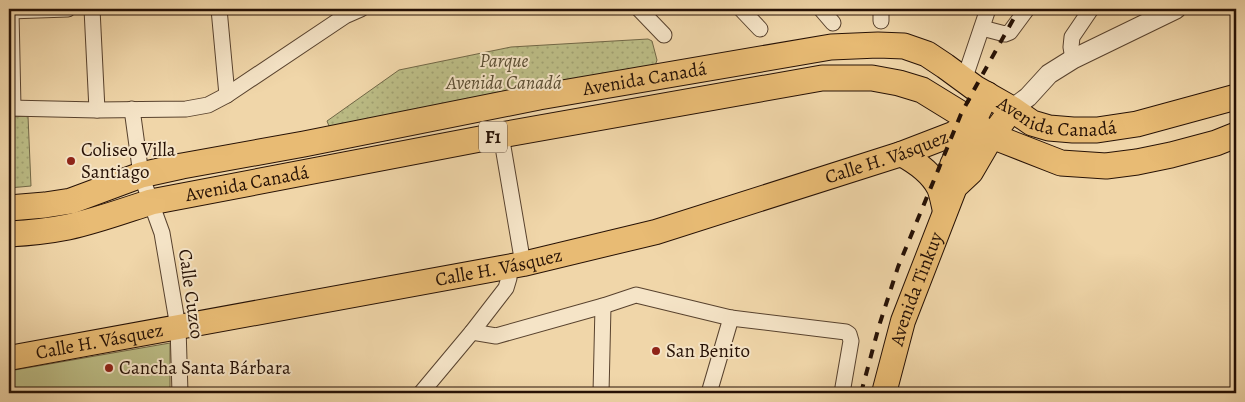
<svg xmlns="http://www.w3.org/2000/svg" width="1245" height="402" font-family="Alegreya,serif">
	<defs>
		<pattern id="park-dots" width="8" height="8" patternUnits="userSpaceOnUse" patternTransform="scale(1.25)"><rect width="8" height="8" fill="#bcbd86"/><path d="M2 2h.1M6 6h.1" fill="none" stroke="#a1a172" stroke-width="1.8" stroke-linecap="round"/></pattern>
	</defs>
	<rect width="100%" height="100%" fill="#f0d6a9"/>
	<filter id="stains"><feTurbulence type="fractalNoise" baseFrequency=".004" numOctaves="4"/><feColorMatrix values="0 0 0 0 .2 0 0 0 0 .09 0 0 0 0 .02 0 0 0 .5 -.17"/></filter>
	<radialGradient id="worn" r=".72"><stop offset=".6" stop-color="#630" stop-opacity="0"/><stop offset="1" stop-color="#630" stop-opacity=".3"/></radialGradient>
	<path fill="#bcbd86" stroke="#716746" d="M170,343V393H9V371Z"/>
	<g fill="url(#park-dots)" stroke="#716746">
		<path d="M648,39L652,41L657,60L655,66L331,126H329L327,121L399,70L511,47Z"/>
		<path d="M28,116L31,186L9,188V117Z"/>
	</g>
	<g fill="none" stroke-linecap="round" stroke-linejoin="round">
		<defs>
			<g id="minor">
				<path d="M92,9L97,110"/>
				<path d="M219,9L227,95"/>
				<path d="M639,9L664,35"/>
				<path d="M741,9L760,29"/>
				<path d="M821,9L833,23"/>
				<path d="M881,9V21"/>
				<path d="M9,11L68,9"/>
				<path d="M11,11L13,108"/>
				<path d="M982,28L1005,34L1010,32L1027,9"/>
				<path d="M1073,59L1071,47L1072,37L1091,9"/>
				<path d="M964,80L988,9"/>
				<path d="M9,108L97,110L186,109L208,105L227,95L345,16L361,9"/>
				<path d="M132,109L141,175L162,233L178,327L180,393"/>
				<path d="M501,135L523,264"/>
				<path d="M472,332L496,336L603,306L636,295L731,318L846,332L849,334L851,341L842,393"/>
				<path d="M421,393L472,332L506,288L509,278L508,267"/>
				<path d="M601,393L603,306"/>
				<path d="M709,393L731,318"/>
			</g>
			<path id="tertiary" d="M1012,109L1028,97L1049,74L1073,59L1176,9"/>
			<g id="primary">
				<path d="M901,154C916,162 931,172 939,188C942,195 943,203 945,211"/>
				<path d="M955,187L952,165L987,94"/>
				<path id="s1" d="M9,358L523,264L656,232L901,154L953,134L972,122"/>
				<path id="s2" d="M884,393L903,321L955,187L971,172L992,136L1012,109"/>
			</g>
			<g id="trunk">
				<path id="s3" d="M9,208L45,205L71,201L141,175L182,166L304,144L539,97L831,47L878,45L904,46L927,54L945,66L975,88L1012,109L1032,123L1049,128L1073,130H1097L1137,124L1236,97"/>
				<path id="s4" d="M9,234C28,233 48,231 68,227C96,221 123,211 151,202L501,135L822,78H872L899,83L922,90L961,114L992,136L1061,163L1106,166L1137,162L1171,155L1216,143L1236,135"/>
			</g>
		</defs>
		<use href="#minor" stroke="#58422e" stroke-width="17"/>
		<use href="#tertiary" stroke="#58422e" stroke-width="21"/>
		<use href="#primary" stroke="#261105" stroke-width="26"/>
		<use href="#trunk" stroke="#261105" stroke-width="27"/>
		<use href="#minor" stroke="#f5e4c7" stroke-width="15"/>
		<use href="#tertiary" stroke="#f5e4c7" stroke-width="19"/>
		<use href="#primary" stroke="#e8bb74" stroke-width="24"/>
		<use href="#trunk" stroke="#e8bb74" stroke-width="25"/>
		<path stroke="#261105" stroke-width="4" stroke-dasharray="9 9" stroke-linecap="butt" d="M861,393L879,326L898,267L934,180L961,114L975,88L1019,9"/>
	</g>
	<g fill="#8f2418" stroke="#f5e4c7" stroke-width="2">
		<circle cx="71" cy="161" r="5"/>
		<circle cx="656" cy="351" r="5"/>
		<circle cx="109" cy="368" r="5"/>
	</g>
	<g text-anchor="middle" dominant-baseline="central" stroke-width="4" stroke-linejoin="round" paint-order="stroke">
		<rect fill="#f5e4c7" stroke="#64503f" stroke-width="1" x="479" y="121.5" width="28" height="31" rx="4"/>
		<g font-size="18" font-weight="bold" fill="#261105">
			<text x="493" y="137">F1</text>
		</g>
		<g font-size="19" font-style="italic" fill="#5a4d32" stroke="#f5e4c7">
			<text x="504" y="61">Parque<tspan x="504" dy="22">Avenida Canadá</tspan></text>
		</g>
		<g font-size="19" fill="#261105" stroke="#f5e4c7">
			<text stroke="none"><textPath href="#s3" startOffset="650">Avenida Canadá</textPath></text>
			<text stroke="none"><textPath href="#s3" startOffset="1085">Avenida Canadá</textPath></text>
			<text stroke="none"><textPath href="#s1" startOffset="902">Calle H. Vásquez</textPath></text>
			<text stroke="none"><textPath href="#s4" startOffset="244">Avenida Canadá</textPath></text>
			<text stroke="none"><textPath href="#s1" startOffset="498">Calle H. Vásquez</textPath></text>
			<text stroke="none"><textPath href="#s2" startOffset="109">Avenida Tinkuy</textPath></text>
			<text transform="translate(191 294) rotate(82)">Calle Cuzco</text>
			<text stroke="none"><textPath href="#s1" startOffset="92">Calle H. Vásquez</textPath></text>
		</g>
		<g font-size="19" fill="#261105" stroke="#f5e4c7" text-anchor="start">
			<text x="81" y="150">Coliseo Villa<tspan x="81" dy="22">Santiago</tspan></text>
			<text x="666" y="351">San Benito</text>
			<text x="119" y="368">Cancha Santa Bárbara</text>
		</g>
	</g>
	<rect width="1245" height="402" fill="none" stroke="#f0d6a9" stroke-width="30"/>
	<rect x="10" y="10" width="1225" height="382" fill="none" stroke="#261105" stroke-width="2.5"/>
	<rect x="15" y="15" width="1215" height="372" fill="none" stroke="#261105"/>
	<rect width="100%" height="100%" filter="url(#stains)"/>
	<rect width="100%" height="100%" fill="url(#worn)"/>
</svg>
